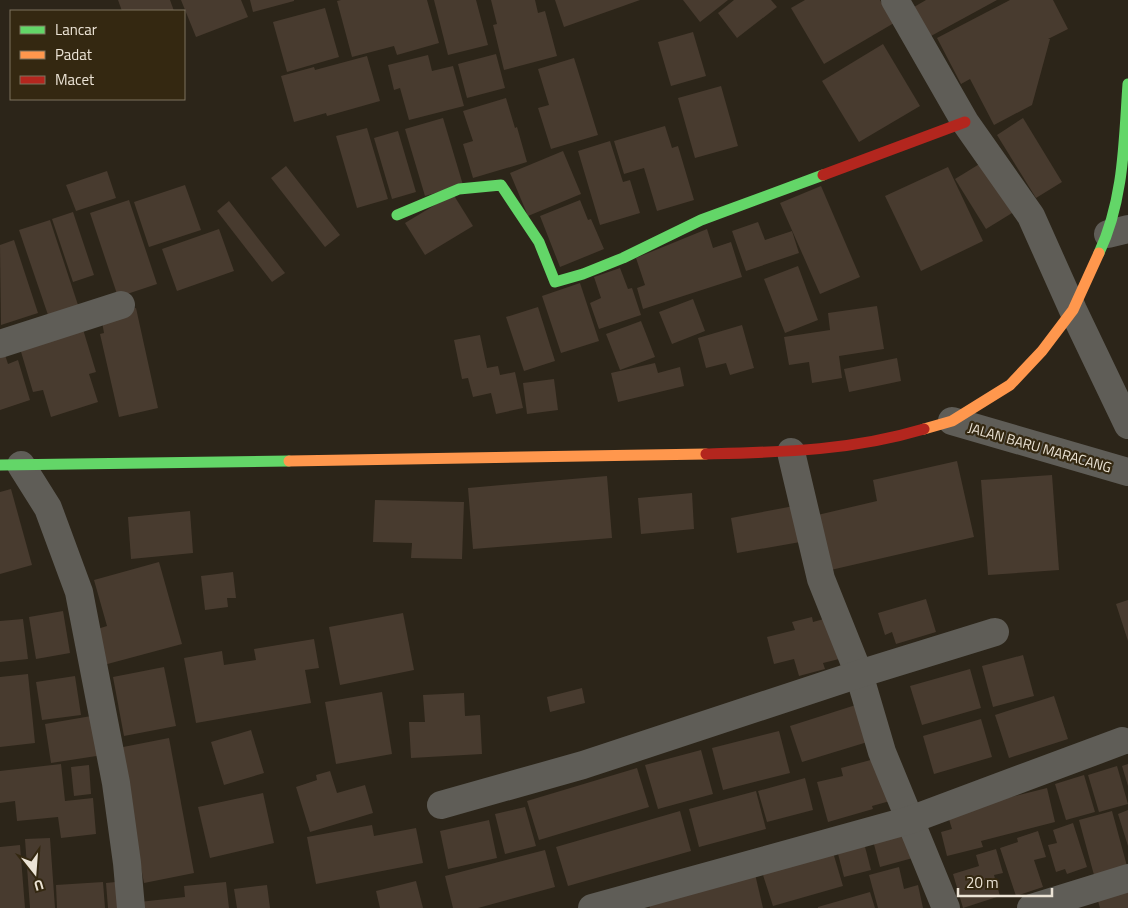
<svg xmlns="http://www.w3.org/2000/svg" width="1128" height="908" font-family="'Titillium Web',sans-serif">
	<rect width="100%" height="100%" fill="#2c2519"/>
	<g fill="#483b2f">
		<path d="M118,0H170L174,11H122Z"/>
		<path d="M181,0H241L248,17L196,37Z"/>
		<path d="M250,0H294V1L253,12Z"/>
		<path d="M341,0H427L439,43L397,55L394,46L352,57L337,1Z"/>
		<path d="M434,0H476L488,45L448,55Z"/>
		<path d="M491,0H535L538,13L545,11L557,56L504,70L493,25L497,24Z"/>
		<path d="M555,0H640L564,27Z"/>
		<path d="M683,0H728L700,22Z"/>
		<path d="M734,0H771L777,7L737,38L718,13Z"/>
		<path d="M805,0H880L894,23L824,64L791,8Z"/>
		<path d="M926,0H997L931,36L914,7Z"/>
		<path d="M1010,0H1053L1068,29L1048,39H1050L1032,105L994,125L970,79L961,84L937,38Z"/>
		<path d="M325,8L339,57L287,72L273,22Z"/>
		<path d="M693,32L706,76L671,86L658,42Z"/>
		<path d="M883,44L920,106L859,142L822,81Z"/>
		<path d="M496,54L505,88L467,98L458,64Z"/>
		<path d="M428,55L432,71L453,66L464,106L409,120L400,88L394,90L388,65Z"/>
		<path d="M367,56L380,101L327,116L326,113L294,122L281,76L314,67L315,70Z"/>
		<path d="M574,58L598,135L551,149L538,108L549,105L538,69Z"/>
		<path d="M721,86L738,146L695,158L678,98Z"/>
		<path d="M506,98L515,128L517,127L527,162L473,178L463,144L473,141L463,111Z"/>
		<path d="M443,118L463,185L425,196L405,129Z"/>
		<path d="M1023,118L1062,182L1036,198L997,135Z"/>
		<path d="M665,126L672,148L678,146L694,200L657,211L644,168L624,174L614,141Z"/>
		<path d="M367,128L388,199L357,208L336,136Z"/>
		<path d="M398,131L416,192L392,199L374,138Z"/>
		<path d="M610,141L623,182L630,180L640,213L600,225L578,151Z"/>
		<path d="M563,151L581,194L528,216L510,173Z"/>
		<path d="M986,160L1017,210L986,229L955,179Z"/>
		<path d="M286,166L340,235L325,247L271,178Z"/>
		<path d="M948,167L983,241L921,271L885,196Z"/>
		<path d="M107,171L116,198L76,211L66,185Z"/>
		<path d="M185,185L201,230L149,247L134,202Z"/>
		<path d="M821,186L860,277L820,294L780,203Z"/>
		<path d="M453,194L473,226L425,255L405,223Z"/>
		<path d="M129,200L157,284L118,297L90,213Z"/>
		<path d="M580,200L588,220L591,219L604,249L560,267L540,216Z"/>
		<path d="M229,201L285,273L272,282L217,211Z"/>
		<path d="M73,212L94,275L73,282L52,219Z"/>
		<path d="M50,220L78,305L48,315L19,230Z"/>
		<path d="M758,222L765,240L792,231L799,253L746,271L732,231Z"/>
		<path d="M219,229L234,271L177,291L162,249Z"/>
		<path d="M707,229L713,248L731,242L742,277L643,309L637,288L645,285L636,258Z"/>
		<path d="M14,240L38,313L1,325L0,245Z"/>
		<path d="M798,266L818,320L785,333L764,279Z"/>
		<path d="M620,268L628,289L632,288L641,315L599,329L590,303L601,298L594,277Z"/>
		<path d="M580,283L599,341L561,353L542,296Z"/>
		<path d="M693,299L705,331L672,344L659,312Z"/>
		<path d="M877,306L884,349L839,356L842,378L812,383L809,362L789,365L784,337L830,330L828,313Z"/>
		<path d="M538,307L555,361L524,371L506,317Z"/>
		<path d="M136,308L158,408L119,417L100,334L104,333L101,316Z"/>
		<path d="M641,321L655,357L620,370L606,334Z"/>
		<path d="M742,325L754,368L730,375L726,363L706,368L698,338Z"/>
		<path d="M82,326L96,372L89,374L98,402L51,417L43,390L33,392L19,345Z"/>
		<path d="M480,335L487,368L498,366L500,375L515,372L523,408L496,414L491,393L473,397L468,378L462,379L454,340Z"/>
		<path d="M4,352L8,364L18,360L30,400L0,410V354Z"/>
		<path d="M897,358L901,381L849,392L844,369Z"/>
		<path d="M655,363L658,373L680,367L684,386L618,402L611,373Z"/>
		<path d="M554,379L558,410L527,414L523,383Z"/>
		<path d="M957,461L974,537L822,572L809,517L877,501L873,480Z"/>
		<path d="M1052,475L1059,570L988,575L981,480Z"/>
		<path d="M607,476L612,538L473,549L468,488Z"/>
		<path d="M11,489L32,565L0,574V492Z"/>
		<path d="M692,493L694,529L641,534L638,498Z"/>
		<path d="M375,500L464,502L462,559L411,558L412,543L373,542Z"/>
		<path d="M799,505L806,541L737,553L731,518Z"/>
		<path d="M190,511L193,553L131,559L128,517Z"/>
		<path d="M159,562L182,644L100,666L91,631L107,626L94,580Z"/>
		<path d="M233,572L236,598H227L228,607L205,610L201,576Z"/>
		<path d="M926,599L936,632L896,644L892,632L885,635L878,613Z"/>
		<path d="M1128,600V641L1116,604Z"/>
		<path d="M63,611L70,653L36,659L29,617Z"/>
		<path d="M403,613L414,670L340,685L329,627Z"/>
		<path d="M812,617L813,622L831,617L843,658L823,663L825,669L799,676L794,659L774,664L767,637L795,630L792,622Z"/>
		<path d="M23,619L28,659L0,662V621Z"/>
		<path d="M314,639L319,668L305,670L311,703L196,723L184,658L222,651L224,665L256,660L254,649Z"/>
		<path d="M1023,655L1034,696L993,707L982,666Z"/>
		<path d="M164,667L176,726L124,736L113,677Z"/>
		<path d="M970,669L981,708L922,725L910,686Z"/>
		<path d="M28,674L35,743L0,747V677Z"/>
		<path d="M75,676L81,715L42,720L36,682Z"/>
		<path d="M582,688L585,703L550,712L547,697Z"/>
		<path d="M382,692L392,754L336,764L325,702Z"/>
		<path d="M464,693L465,716L480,715L482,754L411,758L409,722H425L423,695Z"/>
		<path d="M1054,696L1068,739L1009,758L995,715Z"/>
		<path d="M862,703L874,740L802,762L790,726Z"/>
		<path d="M97,715L103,755L51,763L45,724Z"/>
		<path d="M981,719L992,757L934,774L923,736Z"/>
		<path d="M251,730L264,773L224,785L211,742Z"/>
		<path d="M779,731L790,773L723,790L712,748Z"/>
		<path d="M169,738L194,873L144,883L118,748Z"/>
		<path d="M701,750L713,794L658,809L645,765Z"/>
		<path d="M878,758L890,801L872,806L873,809L828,822L817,782L843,776L841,768Z"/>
		<path d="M61,764L65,801L93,798L96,834L61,838L58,817L17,821L15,801L0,803V771Z"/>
		<path d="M1128,764V786L1122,766Z"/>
		<path d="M89,765L91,794L74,796L71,767Z"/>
		<path d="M1117,766L1128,804L1099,812L1088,775Z"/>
		<path d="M637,768L649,807L539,840L527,801Z"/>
		<path d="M330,771L337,793L365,785L373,813L310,832L296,787L317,780L316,775Z"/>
		<path d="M1084,775L1095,812L1066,820L1055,784Z"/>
		<path d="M805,778L813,810L767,822L758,791Z"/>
		<path d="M1047,788L1055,822L981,841L983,847L947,856L941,832L952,829L947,813Z"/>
		<path d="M756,791L766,829L699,847L689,809Z"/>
		<path d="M263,793L274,843L210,858L198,807Z"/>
		<path d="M525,807L536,846L505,854L495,814Z"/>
		<path d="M1128,810V846L1118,814Z"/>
		<path d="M680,811L691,851L568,886L556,847Z"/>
		<path d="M1112,811L1127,866L1094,875L1079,820Z"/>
		<path d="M489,820L497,858L448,869L440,831Z"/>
		<path d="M910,822L920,856L880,867L871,833Z"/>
		<path d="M1073,823L1087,867L1067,874L1065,869L1056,872L1048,845L1057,843L1053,830Z"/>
		<path d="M372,825L374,836L416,828L423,863L316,884L307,837Z"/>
		<path d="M1038,831L1046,857L1034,860L1043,887L1016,896L1000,848L1018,842L1017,838Z"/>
		<path d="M50,838L55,908H30L25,839Z"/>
		<path d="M863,839L871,870L844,877L836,846Z"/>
		<path d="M20,845L25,908H0V847Z"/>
		<path d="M832,849L843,886L773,906L761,869Z"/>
		<path d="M996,849L1003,873L994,875L1000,896L963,908L953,874L979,866L976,855Z"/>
		<path d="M545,850L555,887L478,908H453L445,876Z"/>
		<path d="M899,867L904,889L918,885L923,908H878L869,875Z"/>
		<path d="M755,874L763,908H650L648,901Z"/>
		<path d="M125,881L126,908H108L106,883Z"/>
		<path d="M416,881L423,908H380L376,891Z"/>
		<path d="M103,882L105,908H57L56,885Z"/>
		<path d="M226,882L229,908H139V902L185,897L184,886Z"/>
		<path d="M267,885L270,908H237L234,889Z"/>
		<path d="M870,892L875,908H818V907Z"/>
		<path d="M1128,892V908H1100L1098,901Z"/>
	</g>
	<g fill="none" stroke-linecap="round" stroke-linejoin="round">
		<g stroke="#5f5d57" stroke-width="28">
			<path d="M895,0L965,122L1031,216L1073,310L1128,425"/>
			<path d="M1108,234L1128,229"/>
			<path d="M0,344L121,305"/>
			<path d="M952,421L1128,472"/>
			<path d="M791,452L821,579L859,674L882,752L946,908"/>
			<path d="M21,465L48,508L79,592L116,783L127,863L131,908"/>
			<path d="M441,805L583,765L859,674L995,632"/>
			<path d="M592,908L910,820L1122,741"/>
			<path d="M1031,908L1128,878"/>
		</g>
		<g stroke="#63d668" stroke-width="11">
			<path d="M397,215L459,189L501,185L539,242L555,282L583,274L623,258L701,220L823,175"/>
			<path d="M1099,253C1124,200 1124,141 1128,84"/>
			<path d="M0,465L289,461"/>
		</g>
		<g stroke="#ff974d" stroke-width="11">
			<path d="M924,429L952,421L1010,385L1042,351L1073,310L1099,253"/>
			<path d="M289,461L706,454"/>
		</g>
		<g stroke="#b3261e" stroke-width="11">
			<path d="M823,175L965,122"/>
			<path d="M706,454C782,452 850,451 924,429"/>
		</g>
	</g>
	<g text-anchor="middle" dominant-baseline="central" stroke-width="4.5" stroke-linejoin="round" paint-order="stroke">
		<g font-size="14" fill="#ebe3d5" stroke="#342811">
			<text transform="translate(1040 447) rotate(16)">JALAN BARU MARACANG</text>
		</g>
	</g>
	<rect x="10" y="10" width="175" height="90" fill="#342811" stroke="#7d735f"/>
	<rect x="20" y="26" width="25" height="8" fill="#63d668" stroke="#7d735f"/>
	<text x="55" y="35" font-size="15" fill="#ebe3d5">Lancar</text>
	<rect x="20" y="51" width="25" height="8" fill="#ff974d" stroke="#7d735f"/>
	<text x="55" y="60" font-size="15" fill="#ebe3d5">Padat</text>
	<rect x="20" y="76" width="25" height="8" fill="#b3261e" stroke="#7d735f"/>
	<text x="55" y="85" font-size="15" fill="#ebe3d5">Macet</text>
	<g transform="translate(35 873) rotate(163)" stroke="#342811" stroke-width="4" paint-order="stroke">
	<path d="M0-4L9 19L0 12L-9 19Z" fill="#ebe3d5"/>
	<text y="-8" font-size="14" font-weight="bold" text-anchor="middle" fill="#ebe3d5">U</text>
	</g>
	<path d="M958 888v8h94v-8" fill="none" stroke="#ebe3d5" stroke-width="2.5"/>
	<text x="966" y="888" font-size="15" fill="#ebe3d5" stroke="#342811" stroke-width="4" paint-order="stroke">20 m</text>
</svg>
